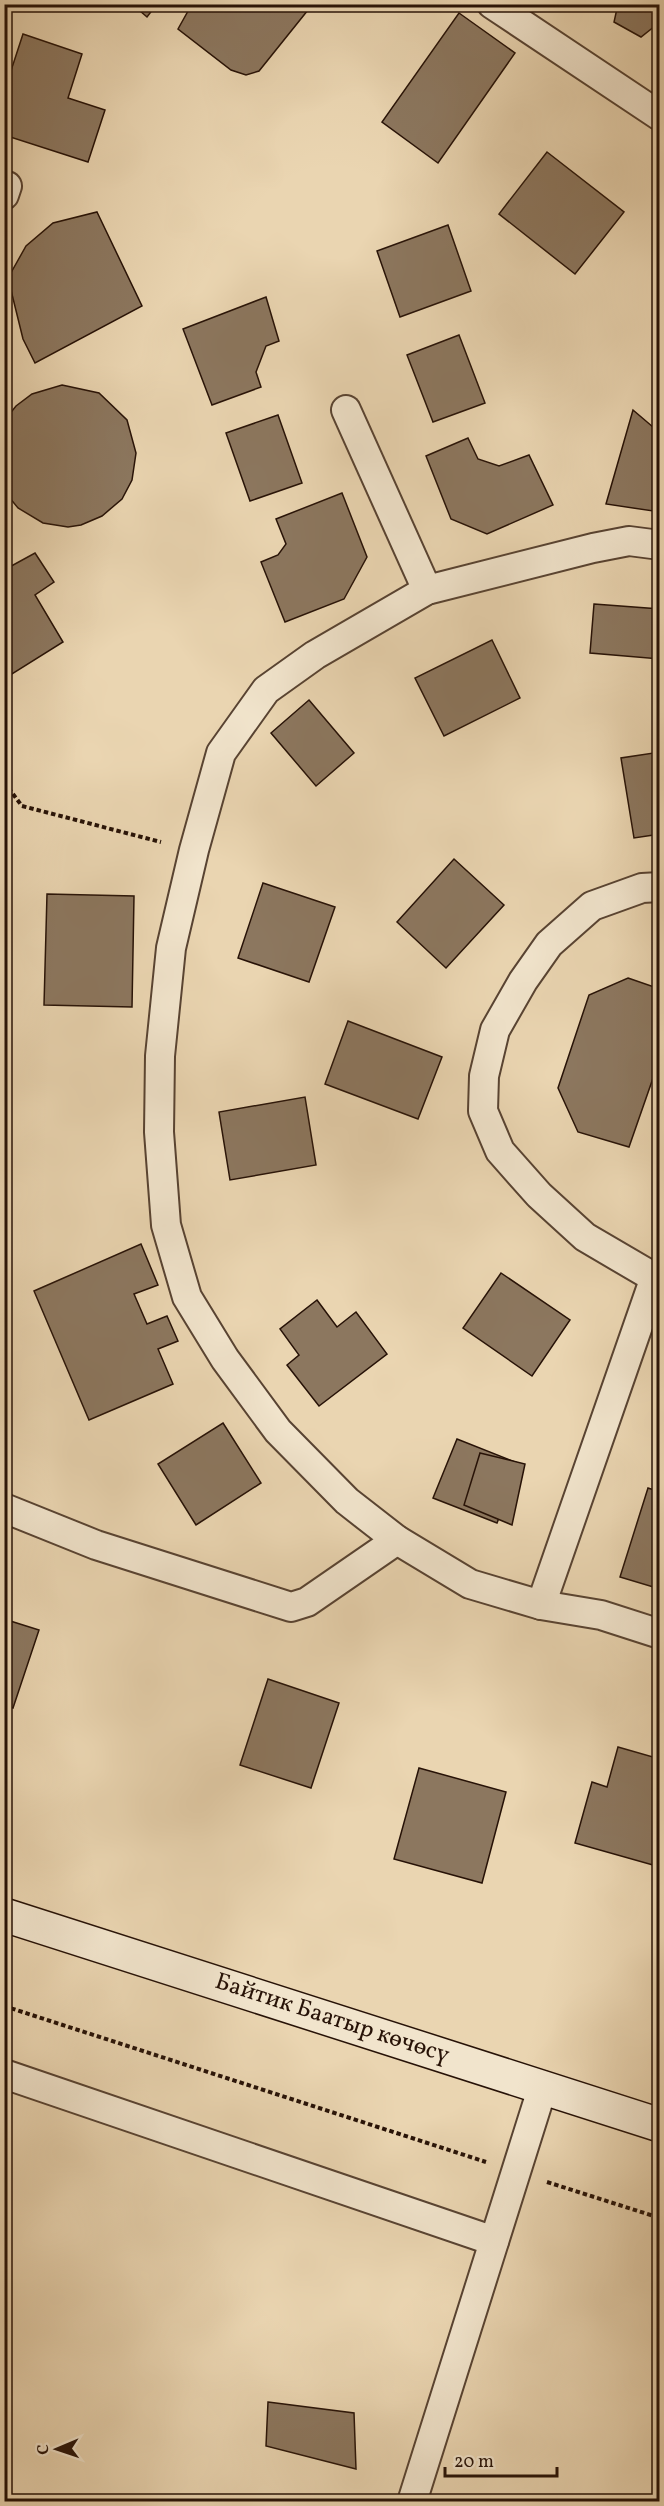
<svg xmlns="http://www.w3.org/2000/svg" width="664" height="2506" font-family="Vollkorn,serif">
	<rect width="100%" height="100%" fill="#ead5b1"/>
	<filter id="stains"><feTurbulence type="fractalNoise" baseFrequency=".00333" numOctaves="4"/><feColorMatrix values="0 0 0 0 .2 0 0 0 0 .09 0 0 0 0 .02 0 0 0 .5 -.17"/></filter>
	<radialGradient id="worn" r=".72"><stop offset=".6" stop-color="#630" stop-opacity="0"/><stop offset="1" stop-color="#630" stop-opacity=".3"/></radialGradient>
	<g fill="#8c775f" stroke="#271207" stroke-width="1.5">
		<path d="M132,4H157L147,17Z"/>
		<path d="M192,4H311L312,5L259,71L246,75L231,70L178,29Z"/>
		<path d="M618,4H660V22L641,37L614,22Z"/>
		<path d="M459,13L515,53L438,163L382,122Z"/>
		<path d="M23,34L82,54L68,98L105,110L88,162L4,135V92Z"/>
		<path d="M547,152L624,212L575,274L499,214Z"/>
		<path d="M97,212L142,306L35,363L23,339L8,278L26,246L53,223Z"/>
		<path d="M448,225L471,291L400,317L377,251Z"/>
		<path d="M266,297L279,341L266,346L256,372L261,387L212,405L183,329Z"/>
		<path d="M459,335L485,403L433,422L407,355Z"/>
		<path d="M62,385L99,393L127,420L136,453L132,480L122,499L102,516L81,525L68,527L43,523L18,508L4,491V421L16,406L32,394Z"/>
		<path d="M633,410L660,433V512L606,504Z"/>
		<path d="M278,415L302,483L250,501L226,433Z"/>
		<path d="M468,438L478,459L499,466L529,455L553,505L487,534L451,519L426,456Z"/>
		<path d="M342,493L367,557L344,599L285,622L261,562L278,555L286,544L276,519Z"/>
		<path d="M35,553L54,582L35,595L63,642L4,679V570Z"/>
		<path d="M594,604L660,609V659L590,653Z"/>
		<path d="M492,640L520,698L444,736L415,678Z"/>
		<path d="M309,700L354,753L316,786L271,733Z"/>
		<path d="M660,752V834L634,838L621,758Z"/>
		<path d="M454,859L504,905L446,968L397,922Z"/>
		<path d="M263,883L335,907L309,982L238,958Z"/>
		<path d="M47,894L134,896L132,1007L44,1005Z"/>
		<path d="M628,978L660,989V1058L629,1147L578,1132L558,1088L589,995Z"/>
		<path d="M348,1021L442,1057L418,1119L325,1084Z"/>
		<path d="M305,1097L316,1165L230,1180L219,1112Z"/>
		<path d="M141,1244L158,1285L134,1294L147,1324L167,1316L178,1341L158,1349L173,1384L89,1420L34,1291Z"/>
		<path d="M501,1273L570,1320L532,1376L463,1328Z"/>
		<path d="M317,1300L337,1327L356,1312L387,1354L319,1406L287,1365L299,1355L280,1329Z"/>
		<path d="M223,1423L261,1483L196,1525L158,1464Z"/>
		<path d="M457,1439L520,1464L497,1523L433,1498Z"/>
		<path d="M480,1453L525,1464L512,1525L464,1505Z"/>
		<path d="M648,1488L660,1492V1589L620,1577Z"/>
		<path d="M4,1619L39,1630L13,1708L4,1705Z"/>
		<path d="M268,1679L339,1703L311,1788L240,1765Z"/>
		<path d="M618,1747L660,1759V1867L575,1843L592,1782L607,1787Z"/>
		<path d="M419,1768L506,1792L482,1883L394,1859Z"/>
		<path d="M268,2402L354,2413L356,2469L266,2446Z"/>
	</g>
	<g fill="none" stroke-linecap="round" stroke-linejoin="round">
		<defs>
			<g id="minor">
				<path d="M492,4L660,116"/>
				<path d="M4,185L7,186L4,195"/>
				<path d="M346,410L427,590"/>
				<path d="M660,545L629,541L593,548L427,590L315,655L266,690L221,753L194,850L171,948L160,1056L159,1132L166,1225L187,1297L225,1359L278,1431L347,1501L397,1540L470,1584L541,1605L601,1615L660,1634"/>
				<path d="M660,887L642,888L592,906L549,944L523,981L495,1030L484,1076L483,1111L500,1151L539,1195L585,1237L660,1281"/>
				<path d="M4,1508L96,1545L291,1607L307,1602L397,1540"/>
				<path d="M541,1605L654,1280"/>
				<path d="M4,2074L494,2241"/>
				<path d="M412,2502L543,2086"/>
			</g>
			<path id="secondary" d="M4,1915L660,2125"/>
		</defs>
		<use href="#minor" stroke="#584332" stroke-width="32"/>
		<use href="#secondary" stroke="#271207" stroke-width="36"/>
		<g stroke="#271207" stroke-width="4" stroke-dasharray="4.5 3" stroke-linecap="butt">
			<path d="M4,782L22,806L161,842"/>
			<path d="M4,2006L486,2162"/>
			<path d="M547,2182L660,2218"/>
		</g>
		<use href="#minor" stroke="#f1e4cc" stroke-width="28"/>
		<use href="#secondary" stroke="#f1e4cc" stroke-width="33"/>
	</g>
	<g text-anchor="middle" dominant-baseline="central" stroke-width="4.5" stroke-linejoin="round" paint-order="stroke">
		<g font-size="24" fill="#271207" stroke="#f1e4cc">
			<text transform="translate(332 2019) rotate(18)">Байтик Баатыр көчөсү</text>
		</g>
	</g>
	<rect width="664" height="2506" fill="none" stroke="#ead5b1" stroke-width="24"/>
	<rect x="6" y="6" width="652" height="2494" fill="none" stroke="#271207" stroke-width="3"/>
	<rect x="12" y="12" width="640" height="2482" fill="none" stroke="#271207" stroke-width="1.5"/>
	<g transform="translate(57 2449) rotate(268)" stroke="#f1e4cc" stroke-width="4.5" paint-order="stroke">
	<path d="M0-4.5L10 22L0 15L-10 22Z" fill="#271207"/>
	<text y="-9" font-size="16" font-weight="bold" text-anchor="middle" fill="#271207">С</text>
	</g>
	<path d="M445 2467v9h112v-9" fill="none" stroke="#271207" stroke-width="3"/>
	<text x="454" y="2467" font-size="18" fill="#271207" stroke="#f1e4cc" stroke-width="4.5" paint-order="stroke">20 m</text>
	<rect width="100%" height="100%" filter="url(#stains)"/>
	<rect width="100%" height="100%" fill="url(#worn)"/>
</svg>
